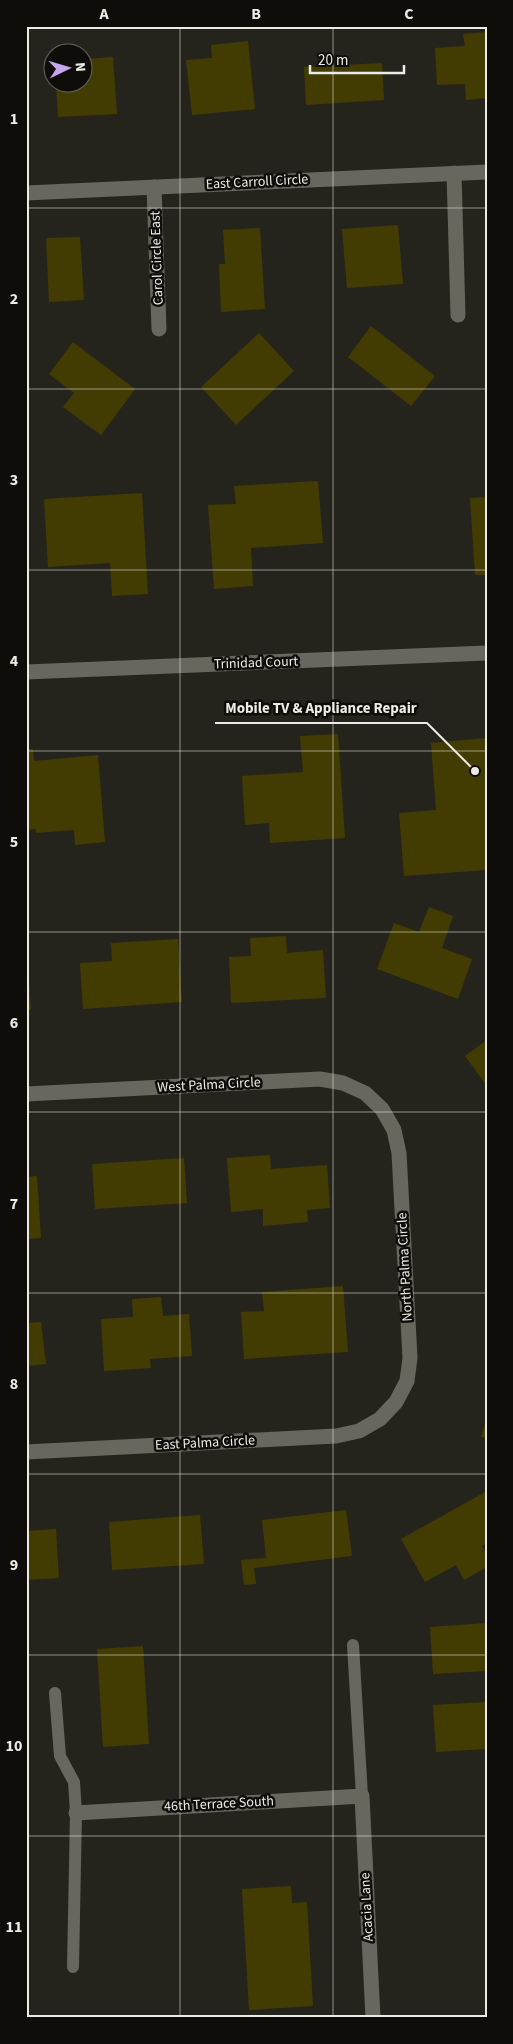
<svg xmlns="http://www.w3.org/2000/svg" width="513" height="2044" font-family="'Source Sans 3',sans-serif">
	<rect width="100%" height="100%" fill="#25241c"/>
	<g fill="#433c02">
		<path d="M487,32V98L466,100L465,84L437,85L435,48L465,46L463,34Z"/>
		<path d="M248,41L255,109L192,115L186,60L212,58L211,45Z"/>
		<path d="M113,57L117,114L58,117L56,82H82V77L87,76L86,59Z"/>
		<path d="M382,63L384,100L306,105L304,67Z"/>
		<path d="M398,225L403,284L347,288L342,229Z"/>
		<path d="M260,228L265,309L221,312L219,264H225L223,230Z"/>
		<path d="M80,237L84,300L49,302L46,238Z"/>
		<path d="M371,326L435,376L411,406L348,357Z"/>
		<path d="M259,333L294,371L236,425L201,387Z"/>
		<path d="M73,342L135,389L101,435L63,407L74,393L49,374Z"/>
		<path d="M318,481L323,543L251,548L253,586L214,589L208,505L236,504L234,486Z"/>
		<path d="M142,493L148,594L112,596L110,563L48,567L44,499Z"/>
		<path d="M487,497V575H475L470,498Z"/>
		<path d="M338,734L345,838L270,843L269,823L245,825L242,776L303,772L300,736Z"/>
		<path d="M487,738V870L404,876L399,813L436,810L431,743Z"/>
		<path d="M26,749H33L34,761L98,755L105,842L75,845L74,830L36,833V829L26,830Z"/>
		<path d="M429,907L453,916L442,948L472,959L458,999L377,969L394,923L419,932Z"/>
		<path d="M286,936L287,953L323,950L326,998L231,1003L229,957L251,956L250,938Z"/>
		<path d="M178,939L182,1002L83,1009L80,963L112,961L111,943Z"/>
		<path d="M26,964H28L31,1010H26Z"/>
		<path d="M487,1040V1086L465,1056Z"/>
		<path d="M270,1155L271,1169L327,1165L330,1208L307,1210L308,1222L263,1226V1209L231,1212L227,1158Z"/>
		<path d="M184,1158L187,1203L95,1209L92,1164Z"/>
		<path d="M37,1176L41,1238L26,1239V1177Z"/>
		<path d="M343,1286L348,1352L244,1359L241,1312L264,1311L262,1292Z"/>
		<path d="M161,1297L163,1316L189,1314L192,1356L150,1359L151,1368L104,1371L101,1319L133,1317L132,1299Z"/>
		<path d="M41,1322L46,1364L26,1366V1323Z"/>
		<path d="M486,1419H487V1438L481,1437Z"/>
		<path d="M485,1492L487,1495V1543L482,1546L487,1554V1567L464,1580L456,1565L425,1582L401,1539Z"/>
		<path d="M346,1510L352,1556L254,1568L256,1584L244,1585L241,1560L266,1558L262,1520Z"/>
		<path d="M200,1515L204,1564L112,1570L109,1522Z"/>
		<path d="M56,1529L59,1578L26,1580V1531Z"/>
		<path d="M487,1623V1671L433,1674L430,1627Z"/>
		<path d="M143,1646L149,1744L103,1747L97,1649Z"/>
		<path d="M487,1702V1749L436,1752L433,1705Z"/>
		<path d="M291,1886L292,1903L307,1902L313,2006L249,2010L242,1889Z"/>
	</g>
	<g fill="none" stroke-linecap="round" stroke-linejoin="round">
		<g stroke="#68675e" stroke-width="12">
			<path d="M353,1645L362,1796"/>
			<path d="M55,1693L60,1756L74,1782L76,1813L73,1967"/>
		</g>
		<g stroke="#68675e" stroke-width="15">
			<path d="M454,173L458,315"/>
			<path d="M154,187L159,329"/>
			<path d="M26,193L487,172"/>
			<path d="M26,672L487,653"/>
			<path d="M26,1094L320,1079L343,1083L365,1093L382,1109L394,1130L399,1153L410,1358L407,1381L396,1402L380,1419L359,1431L336,1436L26,1452"/>
			<path d="M76,1813L362,1796L373,2018"/>
		</g>
	</g>
	<path fill="none" stroke="#ecebe6" stroke-width="1" stroke-opacity="0.55" d="M180,26V2018M333,26V2018M26,208H487M26,389H487M26,570H487M26,751H487M26,932H487M26,1112H487M26,1293H487M26,1474H487M26,1655H487M26,1836H487"/>
	<g text-anchor="middle" dominant-baseline="central" stroke-width="5" stroke-linejoin="round" paint-order="stroke">
		<g font-size="14" fill="#ecebe6" stroke="#0e0d0a">
			<text transform="translate(257 182) rotate(-3)">East Carroll Circle</text>
			<text transform="translate(157 258) rotate(-92)">Carol Circle East</text>
			<text transform="translate(256 663) rotate(-2)">Trinidad Court</text>
			<text transform="translate(209 1085) rotate(-3)">West Palma Circle</text>
			<text transform="translate(405 1267) rotate(-93)">North Palma Circle</text>
			<text transform="translate(205 1443) rotate(-3)">East Palma Circle</text>
			<text transform="translate(219 1804) rotate(-3)">46th Terrace South</text>
			<text transform="translate(367 1907) rotate(-93)">Acacia Lane</text>
		</g>
	</g>
	<path fill="none" stroke="#ecebe6" stroke-width="2" d="M475 771L427 723H215"/>
	<circle fill="#ecebe6" stroke="#0e0d0a" stroke-width="2" cx="475" cy="771" r="5"/>
	<g font-size="15" text-anchor="middle" font-weight="bold" fill="#ecebe6" stroke="#0e0d0a" stroke-width="5" stroke-linejoin="round" paint-order="stroke">
		<text x="321" y="713">Mobile TV &amp; Appliance Repair</text>
	</g>
	<rect width="513" height="2044" fill="none" stroke="#0e0d0a" stroke-width="55"/>
	<g transform="translate(68 68) rotate(85)"><circle r="24" fill="#0e0d0a" stroke="#676662"/>
	<path d="M0-4L9 19L0 12L-9 19Z" fill="#c7a6ef"/>
	<text y="-8" font-size="14" font-weight="bold" text-anchor="middle" fill="#ecebe6">N</text>
	</g>
	<path d="M310 65v8h94v-8" fill="none" stroke="#ecebe6" stroke-width="2.5"/>
	<text x="318" y="65" font-size="15" fill="#ecebe6" stroke="#0e0d0a" stroke-width="4" paint-order="stroke">20 m</text>
	<rect x="28" y="28" width="458" height="1988" fill="none" stroke="#ecebe6" stroke-width="2"/>
	<g font-size="16" text-anchor="middle" font-weight="bold" fill="#ecebe6">
		<text x="104" y="19">A</text>
		<text x="256" y="19">B</text>
		<text x="409" y="19">C</text>
		<text x="14" y="124">1</text>
		<text x="14" y="304">2</text>
		<text x="14" y="485">3</text>
		<text x="14" y="666">4</text>
		<text x="14" y="847">5</text>
		<text x="14" y="1028">6</text>
		<text x="14" y="1209">7</text>
		<text x="14" y="1389">8</text>
		<text x="14" y="1570">9</text>
		<text x="14" y="1751">10</text>
		<text x="14" y="1932">11</text>
	</g>
</svg>
